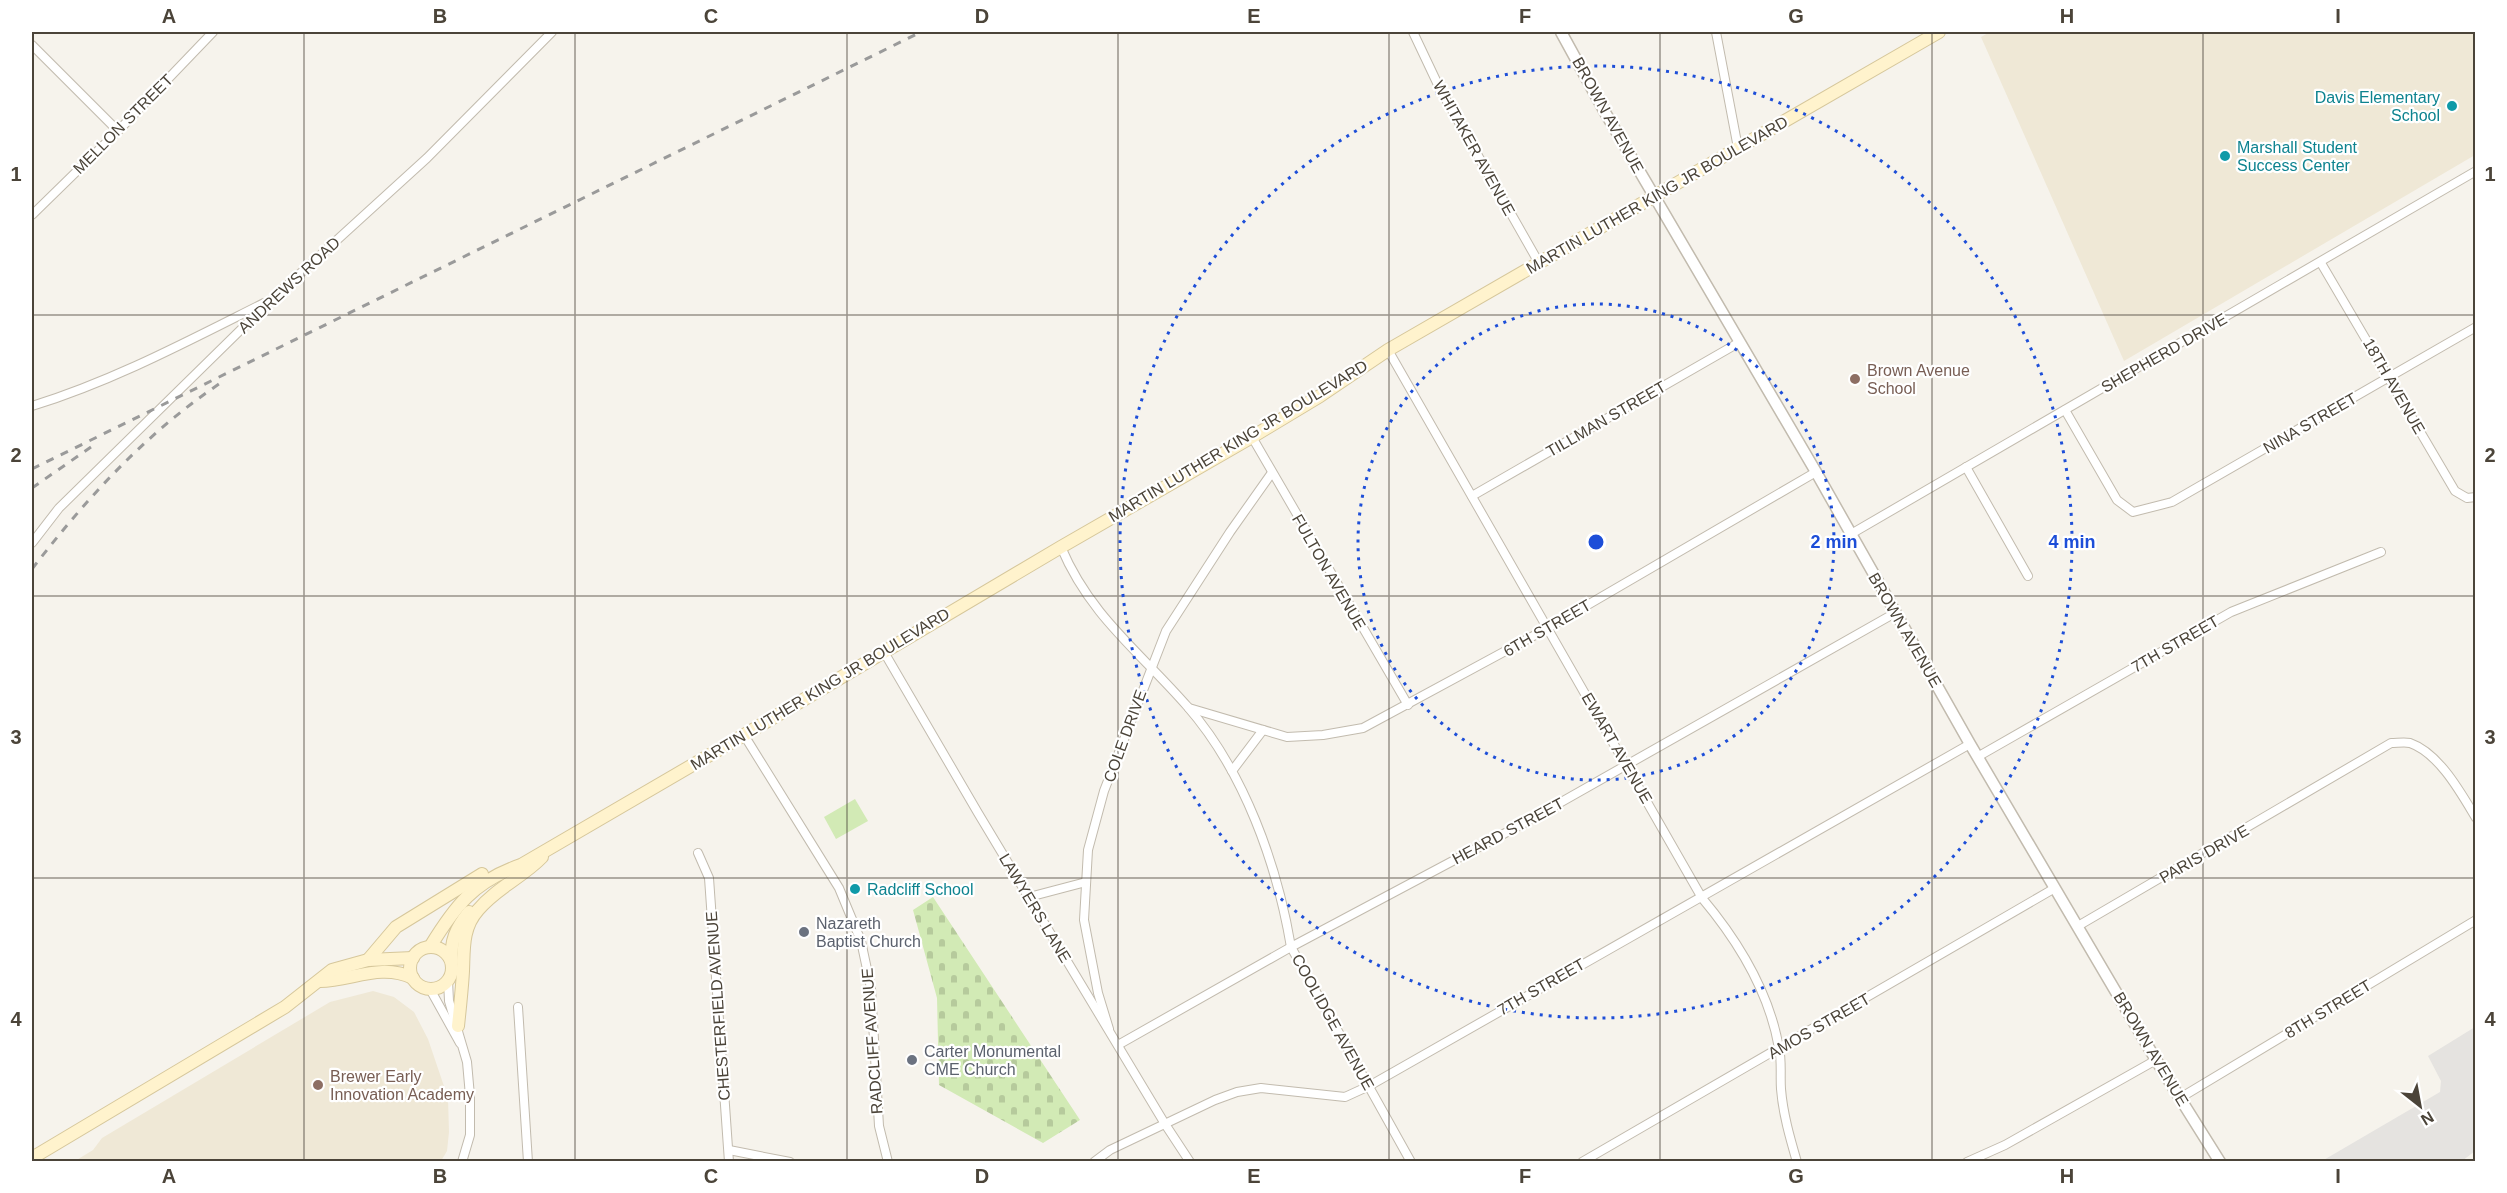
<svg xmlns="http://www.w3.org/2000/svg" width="2507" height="1193" font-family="Helvetica,sans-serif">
	<defs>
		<pattern id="cemetery-stones" width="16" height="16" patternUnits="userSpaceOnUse" patternTransform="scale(1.5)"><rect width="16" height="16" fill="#d2eab5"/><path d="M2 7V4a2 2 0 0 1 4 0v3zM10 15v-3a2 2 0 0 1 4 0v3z" fill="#b6ca9c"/></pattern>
	</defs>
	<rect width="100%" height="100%" fill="#f6f3ec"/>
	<g fill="#efe8d6">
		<path d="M1990,32H2475V155L2124,361L1981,37Z"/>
		<path d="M373,991L394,997L414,1012L428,1039L448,1098L449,1132L447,1151L441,1161H75L93,1150L102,1138L330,1002Z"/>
	</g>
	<path fill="#d2eab5" d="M855,799L868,821L836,839L824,817Z"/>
	<path fill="url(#cemetery-stones)" d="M933,897L1080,1120L1043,1143L939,1085L937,998L913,910Z"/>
	<path fill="#e5e3e0" d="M2475,1027V1151L2462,1161H2322L2440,1092L2441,1081L2428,1056Z"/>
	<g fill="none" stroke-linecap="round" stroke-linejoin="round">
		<defs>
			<g id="minor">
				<path d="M1413,32L1440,89L1539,263"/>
				<path d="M1716,32L1738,148"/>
				<path d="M32,45L118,131"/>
				<path d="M32,215L118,131L213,32"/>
				<path d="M2321,263L2455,491L2467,498L2476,497"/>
				<path d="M1388,350L1702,898C1739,942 1769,991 1779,1048C1782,1061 1780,1076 1781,1089C1783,1114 1790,1138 1797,1162"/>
				<path d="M32,406C113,381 188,341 264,303"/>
				<path d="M2065,410L2117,500L2133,512L2172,502L2476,327"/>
				<path d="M1252,437L1408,705"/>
				<path d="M1966,467L2028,576"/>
				<path d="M1472,496L1740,342"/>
				<path d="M1851,534L2476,171"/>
				<path d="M32,543L59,508L270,301L427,158L552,32"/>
				<path d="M1061,547C1090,616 1140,652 1187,706C1244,771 1277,864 1291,947L1411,1162"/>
				<path d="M884,652L978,813L1165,1124L1190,1162"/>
				<path d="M1189,708L1287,737L1323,735L1363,728L1548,628L1816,472"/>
				<path d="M744,735L839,888L861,941L871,988L879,1126L888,1162"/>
				<path d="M1979,756L2231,612L2381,552"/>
				<path d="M1232,771L1263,730"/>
				<path d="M698,853L709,878L729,1162"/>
				<path d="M1029,897L1086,882"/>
				<path d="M2078,926L2391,743C2397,743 2405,742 2410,743C2439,753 2461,793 2476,818"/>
				<path d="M448,981L449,1001L467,1062L470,1096V1135L462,1162"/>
				<path d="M430,989L460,1043"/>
				<path d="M518,1007L528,1162"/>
				<path d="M1109,1029L1098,993L1084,920L1088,850L1104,791L1166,631L1230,532L1271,474"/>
				<path d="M1118,1045L1291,947L1526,822L1895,613"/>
				<path d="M2180,1098L2476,920"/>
				<path d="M729,1150L790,1162"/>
				<path d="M1094,1162L1110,1150L1215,1100L1237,1092L1261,1088L1345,1097L1369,1086L1970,744"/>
				<path d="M1582,1162L2055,888"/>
				<path d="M1967,1162L2005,1145L2156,1060"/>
			</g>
			<path id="tertiary" d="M1561,32L1606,114L1816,472L1970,744L2156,1060L2220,1162"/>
			<g id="secondary">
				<circle cx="431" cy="968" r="21"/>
				<path d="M430,947C455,906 474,881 521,865L744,735L1061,547L1252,437L1320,396L1388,350L1939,32"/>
				<path d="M368,960L396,927L482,874"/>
				<path d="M452,961C450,941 456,928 469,912"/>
				<path d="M320,981C353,980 381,963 413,978"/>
				<path d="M458,1026C460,1007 462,989 463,971C464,949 462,928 478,910C496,888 523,877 542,857"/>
				<path d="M32,1158L285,1007L332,970L368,960L413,958"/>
			</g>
		</defs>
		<use href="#minor" stroke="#c2bbae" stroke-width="10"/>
		<use href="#tertiary" stroke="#c2bbae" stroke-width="13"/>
		<use href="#secondary" stroke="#d6c79b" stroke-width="14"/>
		<use href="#minor" stroke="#fff" stroke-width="8"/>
		<use href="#tertiary" stroke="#fff" stroke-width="10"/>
		<use href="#secondary" stroke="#fff3cd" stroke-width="12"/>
		<g stroke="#9a9a9a" stroke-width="3" stroke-dasharray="8 8" stroke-linecap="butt">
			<path d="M32,469L921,32"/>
			<path d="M32,488L91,447"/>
			<path d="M32,569C86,499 145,434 219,384"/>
		</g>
	</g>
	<path fill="none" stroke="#4b4439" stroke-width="1.5" stroke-opacity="0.55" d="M304,32V1162M575,32V1162M847,32V1162M1118,32V1162M1389,32V1162M1660,32V1162M1932,32V1162M2203,32V1162M32,315H2476M32,596H2476M32,878H2476"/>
	<g fill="none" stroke="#1d4ed8" stroke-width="3" stroke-dasharray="3 6">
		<circle cx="1596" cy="542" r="238"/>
		<circle cx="1596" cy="542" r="476"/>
	</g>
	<g fill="#0f9aa8" stroke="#fff" stroke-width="2">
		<circle cx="2452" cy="106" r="6"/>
		<circle cx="2225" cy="156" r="6"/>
		<circle cx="855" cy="889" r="6"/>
	</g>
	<g fill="#8d6e63" stroke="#fff" stroke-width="2">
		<circle cx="1855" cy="379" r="6"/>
		<circle cx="318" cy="1085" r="6"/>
	</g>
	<g fill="#6b7280" stroke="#fff" stroke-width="2">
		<circle cx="804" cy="932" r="6"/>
		<circle cx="912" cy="1060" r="6"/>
	</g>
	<g text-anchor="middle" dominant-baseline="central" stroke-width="4.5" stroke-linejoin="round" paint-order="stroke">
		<g font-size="16" fill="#0d838f" stroke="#fff" text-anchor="start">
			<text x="2440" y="97" text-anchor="end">Davis Elementary<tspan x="2440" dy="18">School</tspan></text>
			<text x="2237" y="147">Marshall Student<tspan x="2237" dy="18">Success Center</tspan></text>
			<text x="867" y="889">Radcliff School</text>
		</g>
		<g font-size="16" fill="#4b4439" stroke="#fff">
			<text transform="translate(1608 115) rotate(61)">BROWN AVENUE</text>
			<text transform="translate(123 124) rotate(-45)">MELLON STREET</text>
			<text transform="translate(1474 148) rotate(61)">WHITAKER AVENUE</text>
			<text transform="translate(1657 195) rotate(-30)">MARTIN LUTHER KING JR BOULEVARD</text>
			<text transform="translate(289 285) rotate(-43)">ANDREWS ROAD</text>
			<text transform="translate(2164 353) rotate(-30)">SHEPHERD DRIVE</text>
			<text transform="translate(2394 386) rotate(60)">18TH AVENUE</text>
			<text transform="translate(1606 419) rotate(-30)">TILLMAN STREET</text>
			<text transform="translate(2310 423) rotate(-30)">NINA STREET</text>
			<text transform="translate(1238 441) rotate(-31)">MARTIN LUTHER KING JR BOULEVARD</text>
			<text transform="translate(1329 572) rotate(60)">FULTON AVENUE</text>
			<text transform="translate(1547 628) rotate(-30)">6TH STREET</text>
			<text transform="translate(1905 630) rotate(60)">BROWN AVENUE</text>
			<text transform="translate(2175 644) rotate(-30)">7TH STREET</text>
			<text transform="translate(820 689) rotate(-31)">MARTIN LUTHER KING JR BOULEVARD</text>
			<text transform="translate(1125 736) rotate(-70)">COLE DRIVE</text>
			<text transform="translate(1617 748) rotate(60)">EWART AVENUE</text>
			<text transform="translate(1508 831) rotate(-28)">HEARD STREET</text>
			<text transform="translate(2204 854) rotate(-30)">PARIS DRIVE</text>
			<text transform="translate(1035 908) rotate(59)">LAWYERS LANE</text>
			<text transform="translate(1541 987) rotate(-30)">7TH STREET</text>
			<text transform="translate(718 1006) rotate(-94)">CHESTERFIELD AVENUE</text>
			<text transform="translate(2328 1009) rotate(-31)">8TH STREET</text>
			<text transform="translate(1333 1022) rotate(61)">COOLIDGE AVENUE</text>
			<text transform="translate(1819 1026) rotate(-30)">AMOS STREET</text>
			<text transform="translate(872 1041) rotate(-94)">RADCLIFF AVENUE</text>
			<text transform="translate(2151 1049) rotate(59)">BROWN AVENUE</text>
		</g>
		<g font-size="16" fill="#785e54" stroke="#fff" text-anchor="start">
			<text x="1867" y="370">Brown Avenue<tspan x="1867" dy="18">School</tspan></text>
			<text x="330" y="1076">Brewer Early<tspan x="330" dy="18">Innovation Academy</tspan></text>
		</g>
		<g font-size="16" fill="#5b616d" stroke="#fff" text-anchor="start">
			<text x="816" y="923">Nazareth<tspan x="816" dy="18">Baptist Church</tspan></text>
			<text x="924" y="1051">Carter Monumental<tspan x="924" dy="18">CME Church</tspan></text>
		</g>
	</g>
	<circle cx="1596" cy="542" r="9" fill="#1d4ed8" stroke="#fff" stroke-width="3"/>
	<g font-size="18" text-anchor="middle" font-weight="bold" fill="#1d4ed8" stroke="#fff" stroke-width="4.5" stroke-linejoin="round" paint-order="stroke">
		<text x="1834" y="548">2 min</text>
		<text x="2072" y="548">4 min</text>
	</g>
	<rect width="2507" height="1193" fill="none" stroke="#ffffff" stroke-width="66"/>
	<g transform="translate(2420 1106) rotate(149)" stroke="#ffffff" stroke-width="4.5" paint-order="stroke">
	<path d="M0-4.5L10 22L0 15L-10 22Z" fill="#4b4439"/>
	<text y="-9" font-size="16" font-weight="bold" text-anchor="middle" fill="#4b4439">N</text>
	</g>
	<rect x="33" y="33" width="2441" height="1127" fill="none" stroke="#4b4439" stroke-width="2"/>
	<g font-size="20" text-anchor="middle" font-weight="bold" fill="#4b4439">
		<text x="169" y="23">A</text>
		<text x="440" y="23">B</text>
		<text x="711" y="23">C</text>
		<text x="982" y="23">D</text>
		<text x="1254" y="23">E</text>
		<text x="1525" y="23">F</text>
		<text x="1796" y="23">G</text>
		<text x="2067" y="23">H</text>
		<text x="2338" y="23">I</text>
		<text x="16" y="181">1</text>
		<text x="2490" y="181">1</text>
		<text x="16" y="462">2</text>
		<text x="2490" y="462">2</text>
		<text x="16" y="744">3</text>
		<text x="2490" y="744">3</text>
		<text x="16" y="1026">4</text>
		<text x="2490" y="1026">4</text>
		<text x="169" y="1183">A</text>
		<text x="440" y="1183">B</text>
		<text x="711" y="1183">C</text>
		<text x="982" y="1183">D</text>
		<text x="1254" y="1183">E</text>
		<text x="1525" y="1183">F</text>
		<text x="1796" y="1183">G</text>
		<text x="2067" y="1183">H</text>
		<text x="2338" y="1183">I</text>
	</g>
</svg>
